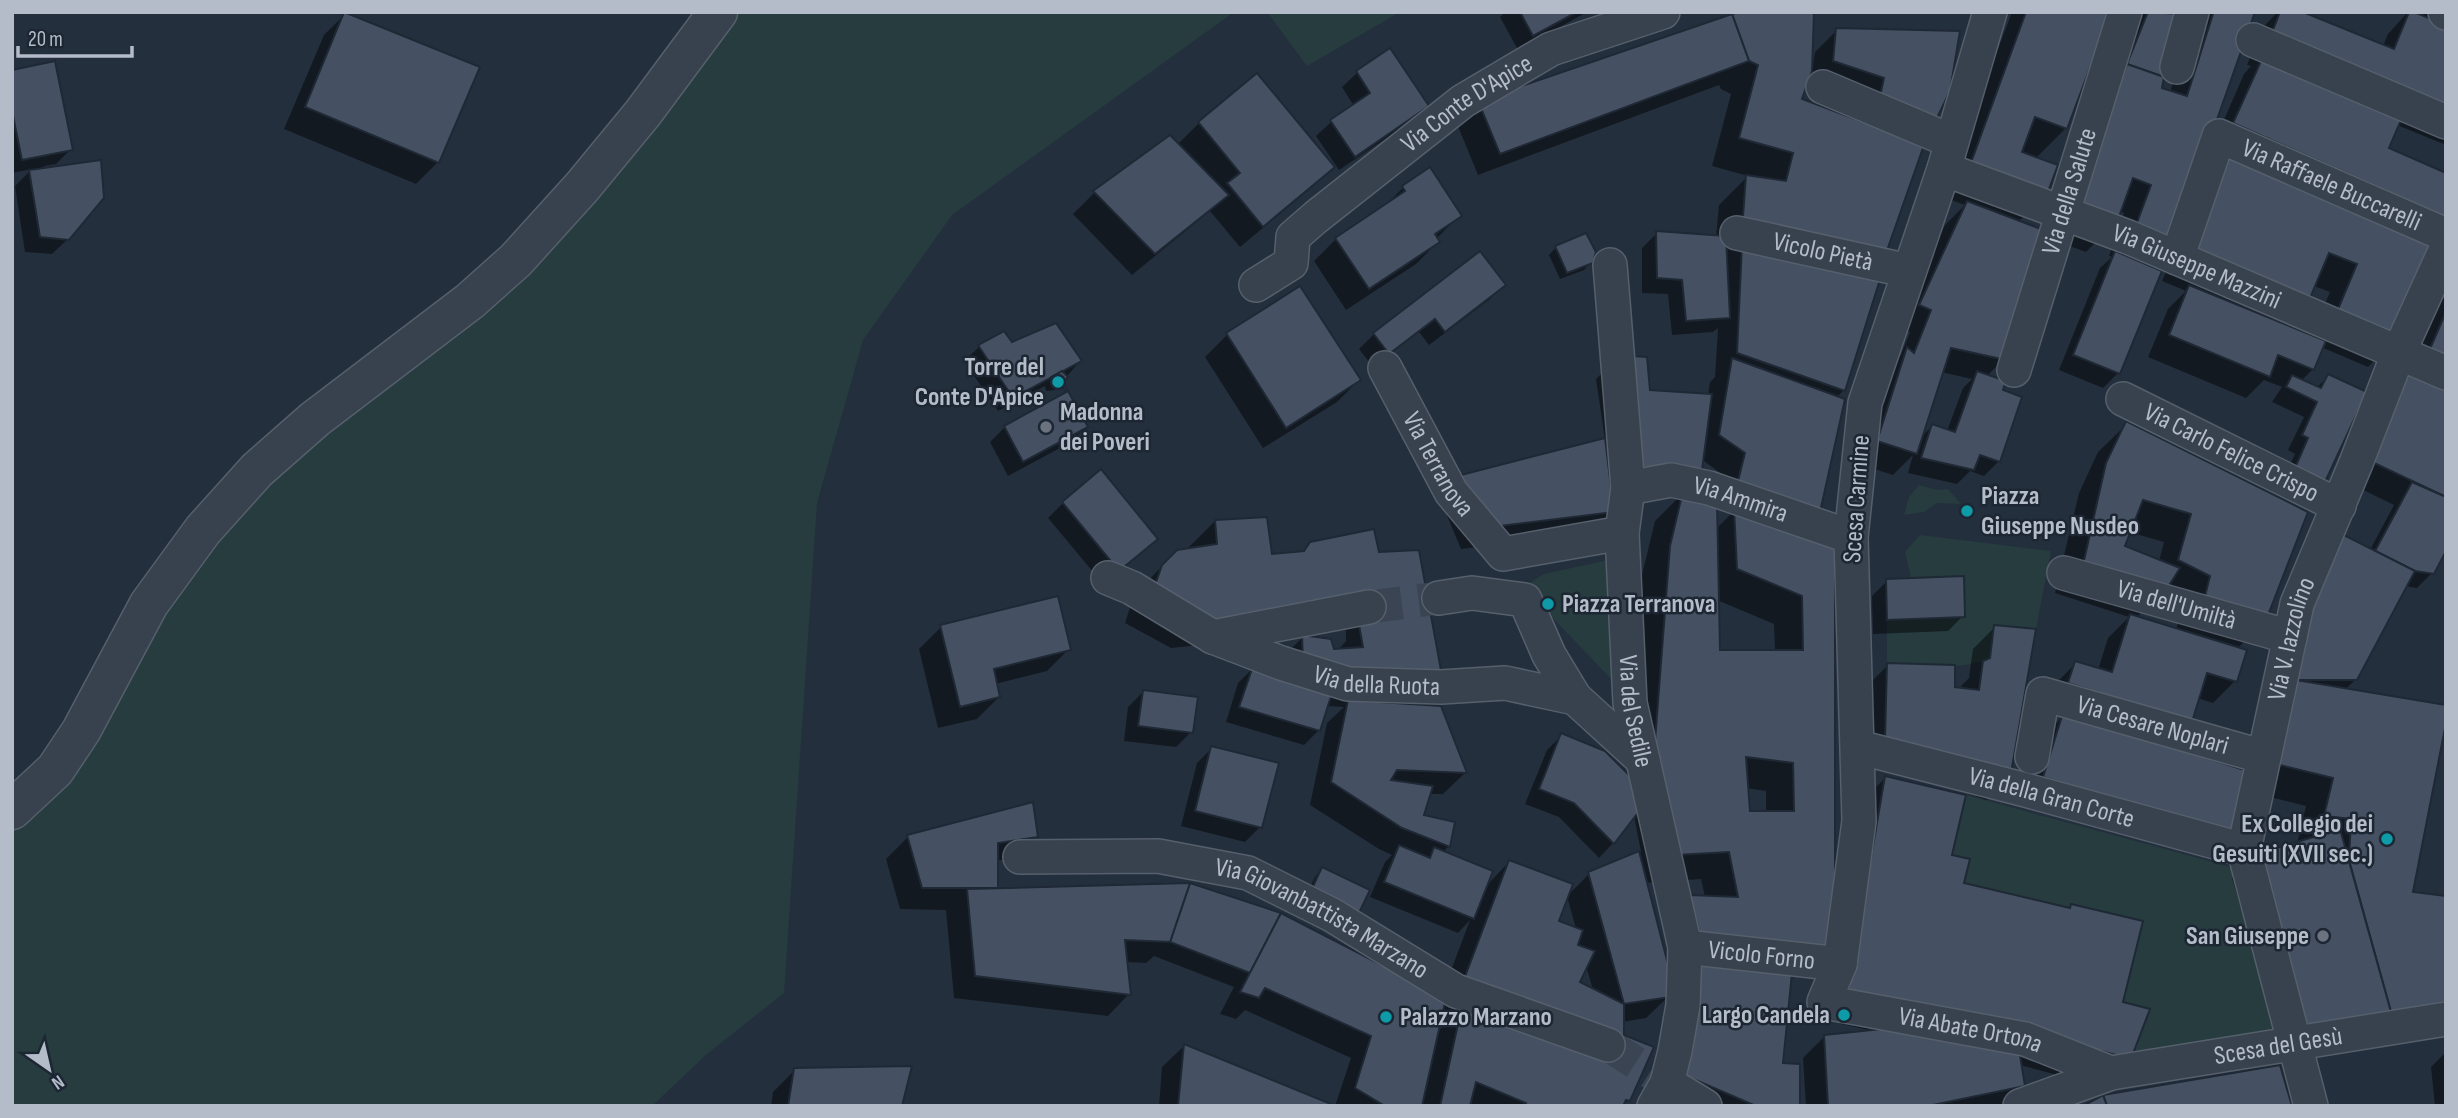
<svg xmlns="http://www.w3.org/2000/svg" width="2458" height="1118" font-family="'Sofia Sans Condensed',sans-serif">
	<rect width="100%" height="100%" fill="#242f3e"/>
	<g fill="#263c3f">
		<path d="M718,12H1234L952,215L863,340L817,503L784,993L707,1054L652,1106H12V810L203,530L470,301Z"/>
		<path d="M1267,12H1400L1307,66Z"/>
		<path d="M1919,485L1937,490L1948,489L1961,504L1937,503L1924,512L1904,515L1909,497Z"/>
		<path d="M1920,535L2051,551L2036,629L1994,625L1990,658C1960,672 1919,664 1887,663V620L1965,617L1964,576L1911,578L1905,552Z"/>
		<path d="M1613,559L1617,685L1523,587L1544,574Z"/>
		<path d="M1966,795L2235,868L2279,1033L2131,1059L2150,1009L2123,1002L2143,921L2072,904L2070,908L1964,883L1970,859L1952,855Z"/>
	</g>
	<g fill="#0007" fill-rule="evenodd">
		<path d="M1505,12H1587L1518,50L1500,17Z"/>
		<path d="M2012,12H2109L2066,128L2035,159L2045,196L2018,222L2048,234L2136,12H2253L2172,240L2146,266L2118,373L2103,388L2059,370L2100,268L2112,257L2109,256L2124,213L2119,211L2114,224L2086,252L2050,239L2004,359L1987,376L2001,391L1999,461L1984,476L1970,471L1957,484L1908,473L1913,455L1893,475L1856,463L1885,371L1901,355L1910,332L1898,327L1945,225L1965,205L1942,197ZM2173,38L2186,42L2170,92L2160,89ZM1941,372L1972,379L1963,388L1947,431L1932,426L1920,438Z"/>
		<path d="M2278,12H2299L2383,46L2388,34L2408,12H2446V145L2397,125L2387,149L2446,175L2396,339L2368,367L2321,347L2313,369L2301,381L2316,388L2329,376L2365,393L2281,483L2295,454L2288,450L2304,417L2272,402L2282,387L2264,380L2246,398L2148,357L2168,309L2186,291L2162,281L2202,186L2213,145L2244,74L2251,66L2247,65L2262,28ZM2314,286L2330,292L2311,337L2283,326L2307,302Z"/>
		<path d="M346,13L438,162L416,184L284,129L324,35Z"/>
		<path d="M1733,16L1810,65H1813L1815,52L1837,30L1958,32L1923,145L1882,261L1844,390L1836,398L1818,516L1834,934L1857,806L1885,778L1950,856L1962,884L2069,909L2072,906L2121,1004L2148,1010L2102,1087L2020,1065L2024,1086L2003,1106H1806L1803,1058L1825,1036L1872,1031L1821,1019L1833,951L1806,978L1790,976L1781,1064L1798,1106H1682L1679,986L1663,924L1705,897L1701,879L1645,883L1669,996L1646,1018L1622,1022L1628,1100L1623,1106H1335L1351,1058L1245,1010L1236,1019L1220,1014L1234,987L1154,956L1146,963L1126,962L1129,994L1108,1016L954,998L946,910L900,909L886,859L908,837L1036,836L1014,858L996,861V889L1441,997L1470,920L1458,933L1370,897L1385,862L1392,855L1379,849L1310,805L1327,723L1344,707L1326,706L1318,731L1304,745L1226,722L1238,683L1253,668L1275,665L1303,637L1337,651L1346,641V630L1171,648L1125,623L1134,595L1177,551L1186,550L1215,521L1271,556L1302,553L1311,544L1378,554L1441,681L1415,706L1465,773L1443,794H1429L1422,816L1453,824L1448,847L1443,852L1485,887L1509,862L1567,896L1589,874L1641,852L1634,816L1613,843L1599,858L1559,817L1525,804L1547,750L1562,735L1628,775L1642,575L1655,521L1683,493L1717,503L1723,475L1701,459L1678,491L1610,488L1612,511L1590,533L1461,549L1440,499L1605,440L1596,379L1618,357L1648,392L1708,395L1710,382L1715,377L1718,328L1713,332L1672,335L1668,294L1642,293V248L1657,233L1716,237L1719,205L1748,176L1712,166L1731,94L1721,89L1719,85L1478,175L1457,124L1479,102ZM1812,66V83L1863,99L1858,122L1800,100ZM1715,506L1732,513L1716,529ZM1717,600L1774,624L1775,652H1718ZM1746,788L1766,791V813H1748ZM1567,896L1576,929L1557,922ZM1586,966L1593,990L1578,983ZM1441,1012L1453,1017L1436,1033Z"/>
		<path d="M1389,51L1427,106L1412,121L1339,170L1316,136L1331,122L1354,106L1342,87L1357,73Z"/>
		<path d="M12,72L71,149L56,164L44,166L68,239L52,254L25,252L15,186L32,169L12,173Z"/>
		<path d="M1257,75L1333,167L1311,188L1240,247L1210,211L1132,275L1073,214L1095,192L1177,145L1199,123Z"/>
		<path d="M1430,169L1460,215L1436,239L1438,242L1416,264L1346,310L1314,261L1336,239L1380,210L1403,188Z"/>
		<path d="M1556,247L1591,262L1584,270L1560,279L1549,255Z"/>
		<path d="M1479,253L1504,285L1489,300L1429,345L1419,332L1373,367L1359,349L1374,334Z"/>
		<path d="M2446,283V548L2432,573L2417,588L2405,586L2356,679L2345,690L2411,893L2446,898V1024L2283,1052L2232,878L2254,856L2297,844L2306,806L2246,791L2232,836L2210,858L2022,799L2042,737L2064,715L2253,774L2268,710L2370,550L2394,505L2349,483Z"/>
		<path d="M1300,288L1359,380L1337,402L1263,448L1205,357L1227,335Z"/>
		<path d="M1004,333L1011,344L1080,361L1055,390L1046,391L1045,386L998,411L964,361L979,347Z"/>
		<path d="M1067,393L1086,427L1071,442L1008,476L990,442L1005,427Z"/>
		<path d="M2127,424L2306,513L2264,622L2237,649L2235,681L2213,703L2197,698L2190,721L2054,685L2076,663L2098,670L2108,638L2129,617L2055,593L2079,493L2098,452ZM2129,532L2164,542L2159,561L2123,547ZM2161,593L2183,604L2176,630L2136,618Z"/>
		<path d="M1063,503L1156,539L1104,585L1048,518Z"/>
		<path d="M1887,581L1963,616L1948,631L1873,634L1872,596Z"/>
		<path d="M941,627L1069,649L1047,671L995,684L999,697L977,719L938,728L919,649Z"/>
		<path d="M1995,627L2009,778L1987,800L1864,761L1866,687L1888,665L1961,690L1962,685L1969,678L1973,649Z"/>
		<path d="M1143,692L1191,732L1176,747L1124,741L1128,707Z"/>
		<path d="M1212,748L1260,827L1245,842L1181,826L1197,763Z"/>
		<path d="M1322,869L1357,914L1304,900L1315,877Z"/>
		<path d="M1184,1046L1331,1106H1159L1162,1067Z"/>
		<path d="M2446,1052V1106H2435L2431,1067Z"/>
		<path d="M795,1070L900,1106H771L773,1092Z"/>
	</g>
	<g fill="#455162" stroke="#1f2835" stroke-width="2" fill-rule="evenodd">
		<path d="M344,12L480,67L439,163L305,107Z"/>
		<path d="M1520,12H1577L1533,36Z"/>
		<path d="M1739,12H1814L1812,71L1802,99L1924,145L1883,262L1742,230L1746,175L1786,181L1793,153L1739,138L1758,65L1749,61L1732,14Z"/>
		<path d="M2026,12H2111L2067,129L2035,117L2022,152L2058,165L2046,197L1969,168Z"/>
		<path d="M2148,12L2181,14L2164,77L2127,64Z"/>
		<path d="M2207,12H2255L2174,241L2135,228L2151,185L2133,178L2116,225L2074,209L2127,64L2164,77L2162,88L2187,96L2213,14Z"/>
		<path d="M2280,12H2303L2394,49L2409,12H2414L2446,25V115L2268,43Z"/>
		<path d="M1732,14L1749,61L1500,154L1478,101Z"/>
		<path d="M1836,28L1960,31L1950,91L1924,145L1878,106L1884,78L1833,61Z"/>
		<path d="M1390,48L1429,106L1355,157L1330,120L1370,93L1356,71Z"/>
		<path d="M2266,50L2405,111L2389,148L2446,173V217L2233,123Z"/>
		<path d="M55,61L73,150L22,160L12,111V70Z"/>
		<path d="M1257,73L1335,167L1263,227L1227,183L1240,173L1198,122Z"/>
		<path d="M1170,135L1229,195L1155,254L1093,191Z"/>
		<path d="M2229,156L2438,244L2397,340L2336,314L2357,264L2329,253L2308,303L2189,253Z"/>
		<path d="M101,160L104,198L69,240L40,237L29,170Z"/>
		<path d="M1430,167L1462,216L1435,234L1440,242L1369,289L1335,238L1405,191L1402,186Z"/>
		<path d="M1967,201L2054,234L2006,360L1951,348L1917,454L1877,441L1907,347L1914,353L1931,310L1919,305Z"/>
		<path d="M1656,231L1726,236L1730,318L1686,321L1682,280L1657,278Z"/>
		<path d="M1586,233L1596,252L1593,263L1567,273L1555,246Z"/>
		<path d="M1742,244L1882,273L1845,391L1737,353Z"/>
		<path d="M1480,251L1506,285L1445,332L1435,319L1389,354L1373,333Z"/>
		<path d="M2115,251L2162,271L2120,374L2073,355Z"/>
		<path d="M2189,285L2326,341L2314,370L2278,355L2270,377L2169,335Z"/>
		<path d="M1300,286L1361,380L1286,428L1226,333Z"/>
		<path d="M2446,312V358L2429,351Z"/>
		<path d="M1056,323L1082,361L1013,398L978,345L1004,331L1012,342Z"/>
		<path d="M1617,355L1647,357L1650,390L1712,394L1702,470L1633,467Z"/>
		<path d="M1732,358L1845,399L1819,517L1737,485L1745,453L1719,435Z"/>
		<path d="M1062,371L1068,377L1063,383L1068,391L1066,392L1061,384H1053L1051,381V377Z"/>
		<path d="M1977,371L2006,381L2003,390L2022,397L2000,462L1980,455L1974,470L1921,458L1932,424L1955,432Z"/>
		<path d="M2409,371L2446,390V497L2370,461Z"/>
		<path d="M2328,374L2367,392L2325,482L2295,468L2308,438L2302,435L2317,402L2286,387L2292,375L2321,388Z"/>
		<path d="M1068,391L1088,427L1023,462L1004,426Z"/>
		<path d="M2126,421L2308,512L2265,623L2203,604L2210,576L2178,560L2191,514L2143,500L2125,546L2180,568L2165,592L2083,565L2106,463Z"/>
		<path d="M1605,438L1614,512L1483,528L1461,475Z"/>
		<path d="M1101,469L1158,539L1119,571L1062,502Z"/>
		<path d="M2412,482L2446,497V551L2434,574L2415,571L2375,551Z"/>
		<path d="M1683,491L1717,501L1720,650H1803L1802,596L1737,569L1734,508L1835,542V950L1699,932L1690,895L1738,897L1729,852L1675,855L1654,754L1670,546ZM1746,757L1793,763L1794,811H1750Z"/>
		<path d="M1267,517L1272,554L1304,551L1310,542L1374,529L1379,552L1419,550L1443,681L1303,663L1302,635L1331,639L1334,649L1363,647L1359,625L1373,603L1200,621L1152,594L1162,565L1177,550L1217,544L1215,520Z"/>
		<path d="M2340,533L2415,571L2357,680H2296L2302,638Z"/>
		<path d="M1964,576L1965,617L1887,620L1886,579Z"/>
		<path d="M1058,596L1071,650L994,669L1000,697L960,707L940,625Z"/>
		<path d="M2130,614L2247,650L2237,682L2207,673L2192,722L2068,683L2075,661L2112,672Z"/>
		<path d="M1994,625L2036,629L2010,779L1885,739L1887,663L1955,665V687L1979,690L1983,661L1990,658Z"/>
		<path d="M1253,666L1333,690L1320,731L1239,707Z"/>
		<path d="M2296,680L2446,705V723L2413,892L2446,896V1002L2391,1012L2349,860L2351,819L2324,816L2333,778L2276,764Z"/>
		<path d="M1143,690L1198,697L1193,733L1138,726Z"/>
		<path d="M1348,700L1441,706L1467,773L1397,770L1391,780L1433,786L1424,815L1455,822L1450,847L1402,828L1331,782Z"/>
		<path d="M2063,713L2254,773L2233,837L2043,777Z"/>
		<path d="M1561,733L1605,751L1630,776L1643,806L1614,844L1574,803L1539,789Z"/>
		<path d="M1211,746L1279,763L1262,828L1195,811Z"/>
		<path d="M1885,776L1966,795L1952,855L1970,859L1964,883L2070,908L2071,904L2143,921L2123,1002L2150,1009L2131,1059L2021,1030L1848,992Z"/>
		<path d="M1033,802L1038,837L998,843V888H922L907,835Z"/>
		<path d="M2340,829L2391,1012L2305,1031L2253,855Z"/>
		<path d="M1399,845L1430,858L1434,847L1493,871L1474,919L1384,882Z"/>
		<path d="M1639,851L1672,980L1670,997L1624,1004L1588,872Z"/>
		<path d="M1509,860L1573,884L1559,921L1583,930L1578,945L1595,951L1580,982L1624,1004V1035L1654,1047L1630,1101L1626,1100L1623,1106H1525L1526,1103L1476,1082L1470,1106H1440L1462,1006L1463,982Z"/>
		<path d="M1322,867L1370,890L1358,915L1310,893Z"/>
		<path d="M1190,883L1281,913L1250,973L1170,942Z"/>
		<path d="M1190,883L1170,942L1125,940L1131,995L975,976L967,889Z"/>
		<path d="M1281,913L1446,998L1422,1106H1385L1355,1088L1371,1036L1265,988L1259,998L1240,992Z"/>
		<path d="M1700,962L1792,973L1783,1063L1800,1064V1106H1756L1686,1076Z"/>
		<path d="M1901,1027L2018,1043L2025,1086L1928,1106H1828L1824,1035Z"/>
		<path d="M1184,1044L1336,1106H1178Z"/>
		<path d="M2280,1065L2292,1106H2107L2103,1095Z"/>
		<path d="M912,1066L902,1106H788L794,1068Z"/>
		<path d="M2103,1095L2107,1106H2083Z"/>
	</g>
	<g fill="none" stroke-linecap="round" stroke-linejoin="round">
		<g stroke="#3a4453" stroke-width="33" stroke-dasharray="33 17" stroke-linecap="butt">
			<path d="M1369,607L1439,598"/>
			<path d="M1608,1045L1667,1083"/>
		</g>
		<defs>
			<g id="minor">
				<path id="s1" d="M1990,12L1944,169L1865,403L1851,537L1859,821L1840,964L1824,1002L2025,1039L2111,1073"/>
				<path d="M2445,12L2446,13"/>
				<path d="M2253,40L2446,122"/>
				<path d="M2177,67L2192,12"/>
				<path d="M1823,87L1951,141"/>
				<path id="s2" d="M1944,169L2128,237L2446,373"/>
				<path id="s3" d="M1737,233L1909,271"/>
				<path id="s4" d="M2177,258L2219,136L2446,235"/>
				<path id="s5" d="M1610,265L1628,488L1622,533L1630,703L1685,947L1683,1005L1675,1051L1667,1083L1654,1106"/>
				<path id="s6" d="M1256,285L1291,263L1293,237L1316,217L1463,101L1551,49L1663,12"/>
				<path id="s7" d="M1385,368L1451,492L1503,554L1622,533"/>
				<path id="s8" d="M2014,370L2125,12"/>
				<path id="s9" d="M2123,399L2339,506"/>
				<path id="s10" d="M1628,488L1671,480L1709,488L1851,537"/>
				<path id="s11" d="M2064,573L2290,637"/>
				<path id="s12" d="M1108,578L1132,588L1213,637L1281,663L1348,684L1441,687L1505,683L1575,698L1643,760"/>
				<path d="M1439,598L1472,593L1525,600L1549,655L1575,698"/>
				<path d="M1213,637L1369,607"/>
				<path id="s13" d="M1858,747L2018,788L2244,850"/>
				<path id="s14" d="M2032,757L2043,694L2264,757"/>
				<path id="s15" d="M1020,857L1158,856L1248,873L1332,915L1456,991L1608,1045"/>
				<path id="s16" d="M1685,947L1840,964"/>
				<path d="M1667,1083L1705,1106"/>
				<path id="s17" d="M2020,1106L2111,1073L2446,1019"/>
				<path id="s18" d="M2311,1106L2244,850L2297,604L2356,463L2399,352L2446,249"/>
			</g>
			<path id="tertiary" d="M12,810L55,770L81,731L149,604L203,530L257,470L315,419L470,301L516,260L582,187L643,113L718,12"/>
		</defs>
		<use href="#minor" stroke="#565f6c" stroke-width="36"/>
		<use href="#tertiary" stroke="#565f6c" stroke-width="41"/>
		<use href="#minor" stroke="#38414e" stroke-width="33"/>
		<use href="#tertiary" stroke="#38414e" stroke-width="38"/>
	</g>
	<g fill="#0f9aa8" stroke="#1d2633" stroke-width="2.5">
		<circle cx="1058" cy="382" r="7"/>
		<circle cx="1967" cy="511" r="7"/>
		<circle cx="1548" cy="604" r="7"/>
		<circle cx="2387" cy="839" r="7"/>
		<circle cx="1844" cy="1015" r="7"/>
		<circle cx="1386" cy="1017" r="7"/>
	</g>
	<g fill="#6b7280" stroke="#1d2633" stroke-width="2.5">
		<circle cx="1046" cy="427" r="7"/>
		<circle cx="2323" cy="936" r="7"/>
	</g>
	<g text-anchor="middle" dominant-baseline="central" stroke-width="5" stroke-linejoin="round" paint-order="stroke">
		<g font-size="26" fill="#b4bcc9" stroke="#1d2633">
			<text stroke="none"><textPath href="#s6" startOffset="287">Via Conte D'Apice</textPath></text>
			<text stroke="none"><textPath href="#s4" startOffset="252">Via Raffaele Buccarelli</textPath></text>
			<text stroke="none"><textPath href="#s8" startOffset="187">Via della Salute</textPath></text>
			<text stroke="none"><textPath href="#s3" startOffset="88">Vicolo Pietà</textPath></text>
			<text stroke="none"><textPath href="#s2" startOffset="271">Via Giuseppe Mazzini</textPath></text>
			<text stroke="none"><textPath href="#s9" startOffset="121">Via Carlo Felice Crispo</textPath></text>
			<text stroke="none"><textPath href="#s7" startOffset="110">Via Terranova</textPath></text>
			<text transform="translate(1857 499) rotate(-86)">Scesa Carmine</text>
			<text stroke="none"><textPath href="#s10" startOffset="116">Via Ammira</textPath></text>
			<text stroke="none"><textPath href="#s11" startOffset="117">Via dell'Umiltà</textPath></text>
			<text stroke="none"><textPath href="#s18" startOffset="481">Via V. Iazzolino</textPath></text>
			<text stroke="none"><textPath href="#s12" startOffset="292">Via della Ruota</textPath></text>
			<text stroke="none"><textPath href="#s5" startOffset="448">Via del Sedile</textPath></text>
			<text stroke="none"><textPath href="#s14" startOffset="178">Via Cesare Noplari</textPath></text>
			<text stroke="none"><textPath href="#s13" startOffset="200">Via della Gran Corte</textPath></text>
			<text stroke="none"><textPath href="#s15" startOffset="315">Via Giovanbattista Marzano</textPath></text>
			<text stroke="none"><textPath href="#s16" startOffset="77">Vicolo Forno</textPath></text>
			<text stroke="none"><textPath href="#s1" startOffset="1164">Via Abate Ortona</textPath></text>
			<text stroke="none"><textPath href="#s17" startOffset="266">Scesa del Gesù</textPath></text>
		</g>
		<g font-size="26" font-weight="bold" fill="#b4bcc9" stroke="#1d2633" text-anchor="end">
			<text x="1044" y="367">Torre del<tspan x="1044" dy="30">Conte D'Apice</tspan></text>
			<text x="1060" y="412" text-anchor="start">Madonna<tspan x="1060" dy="30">dei Poveri</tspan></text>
			<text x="1981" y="496" text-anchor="start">Piazza<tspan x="1981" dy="30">Giuseppe Nusdeo</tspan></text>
			<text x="1562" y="604" text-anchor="start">Piazza Terranova</text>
			<text x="2373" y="824">Ex Collegio dei<tspan x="2373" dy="30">Gesuiti (XVII sec.)</tspan></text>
			<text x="2309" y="936">San Giuseppe</text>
			<text x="1830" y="1015">Largo Candela</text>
			<text x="1400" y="1017" text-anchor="start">Palazzo Marzano</text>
		</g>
	</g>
	<rect width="2458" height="1118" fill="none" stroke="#b4bcc9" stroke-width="28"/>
	<g transform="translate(49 1069) rotate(146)" stroke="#1d2633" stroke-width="5" paint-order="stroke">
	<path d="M0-5L12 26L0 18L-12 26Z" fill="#b4bcc9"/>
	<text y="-10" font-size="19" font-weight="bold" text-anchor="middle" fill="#b4bcc9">N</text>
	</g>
	<path d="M18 46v10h114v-10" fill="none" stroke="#b4bcc9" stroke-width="3.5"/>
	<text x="28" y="46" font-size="21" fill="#b4bcc9" stroke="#1d2633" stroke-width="5" paint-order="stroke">20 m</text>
</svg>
